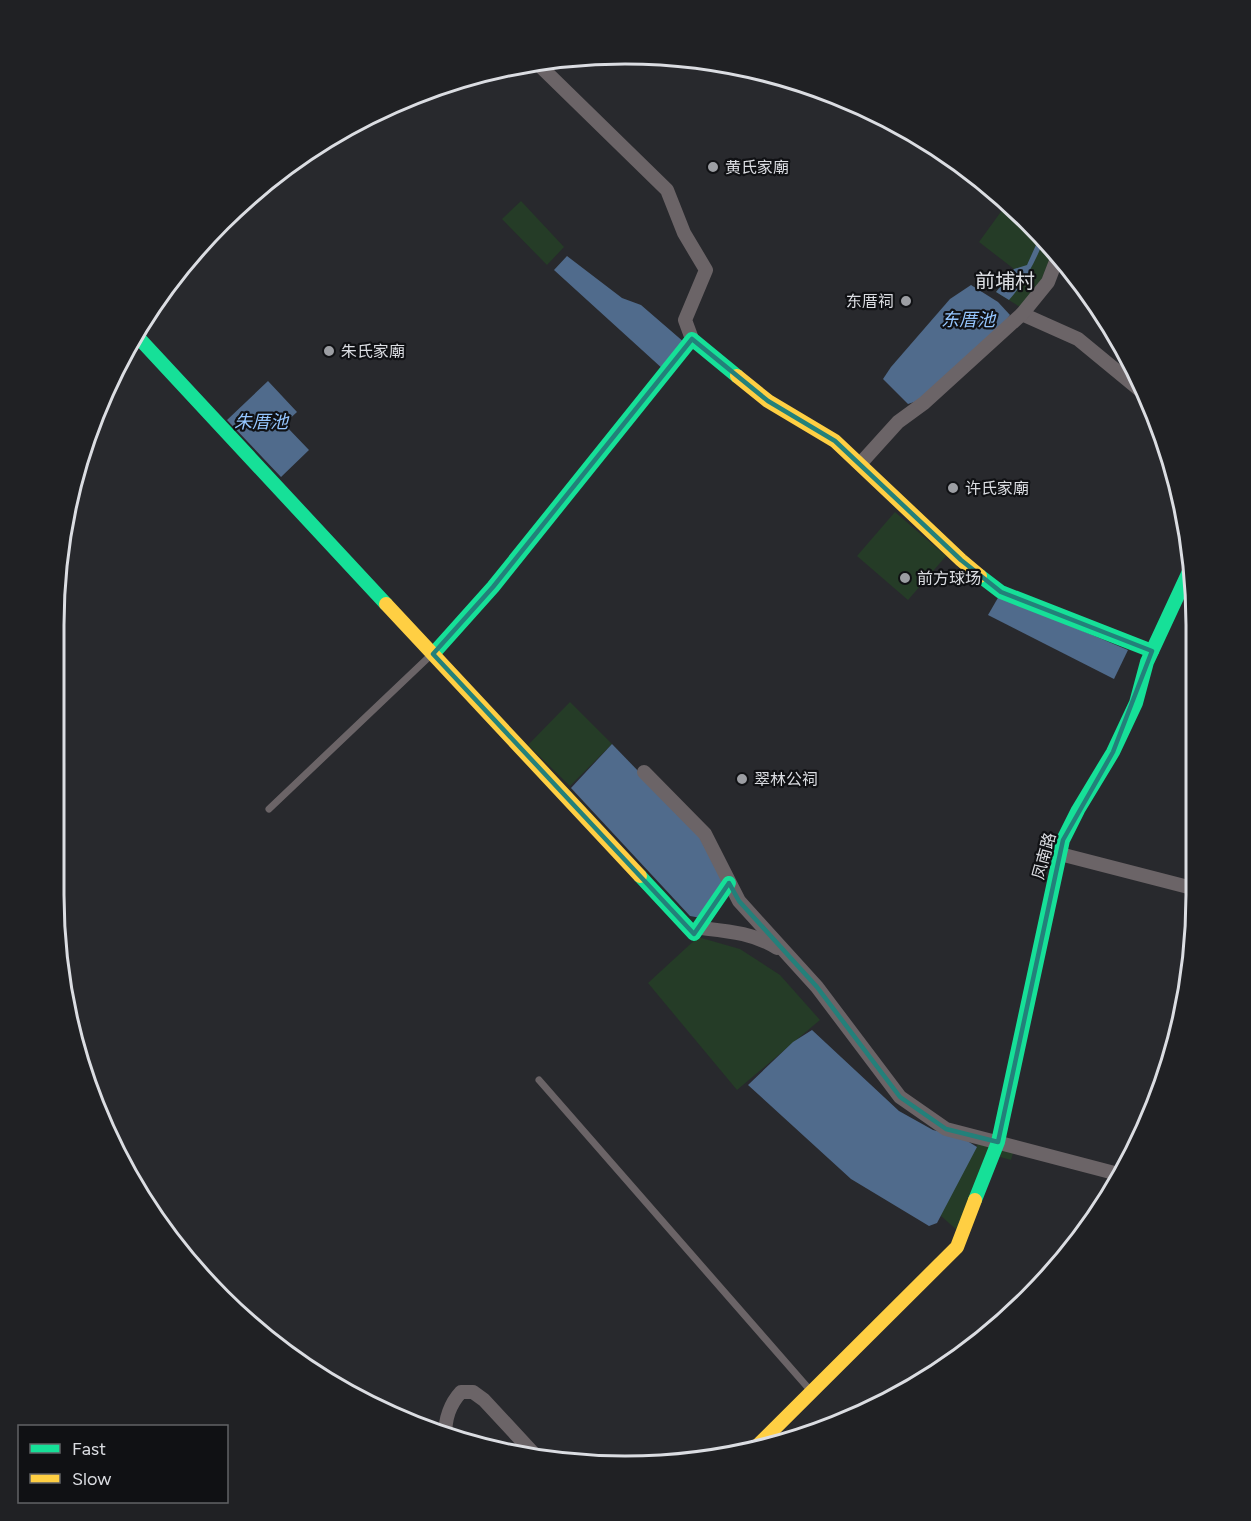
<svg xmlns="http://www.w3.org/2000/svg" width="1251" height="1521" font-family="Figtree,'Noto Sans SC',sans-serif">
	<rect width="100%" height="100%" fill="#28292d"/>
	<g fill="#253c27">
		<path d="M521,201L564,247L547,265L502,219Z"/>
		<path d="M1008,202L1053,250L1041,281L1023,309L996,292L1014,269L979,242Z"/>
		<path d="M895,512L946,556L908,600L857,556Z"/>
		<path d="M570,702L612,744L570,786L528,745Z"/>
		<path d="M698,937L740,949L780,975L820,1020L737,1090L648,983Z"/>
		<path d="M980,1140L1015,1146L1011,1160L986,1153L958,1231L940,1215Z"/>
	</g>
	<g fill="#506b8c">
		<path d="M1040,236L1044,240C1035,262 1025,282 1009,300L996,292L1014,269L1027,265Z"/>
		<path d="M567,256L622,298L641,305L685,343L664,370L554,270Z"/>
		<path d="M971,285L998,302L1010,315L1004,323L917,401L908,404L883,379L891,367L950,299Z"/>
		<path d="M268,381L297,412L284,424L309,450L281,477L227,420Z"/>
		<path d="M999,596L1128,650L1114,679L988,615Z"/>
		<path d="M612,744L702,837L724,881L701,918L690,916L571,788Z"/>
		<path d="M812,1030L899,1111L933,1130L961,1137L977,1147L937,1223L929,1226L851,1179L748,1085L793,1042Z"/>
	</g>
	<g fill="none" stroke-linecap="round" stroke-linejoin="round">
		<g stroke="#6b6467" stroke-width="7">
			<path d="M269,809L431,655"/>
			<path d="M539,1080L810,1390"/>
		</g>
		<g stroke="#6b6467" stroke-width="14">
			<path d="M538,64L667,190L684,233L706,270L685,320L692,339"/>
			<path d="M1022,314L1078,339L1146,395"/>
			<path d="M860,464L898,422L924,403L1022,314L1048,282L1058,256"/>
			<path d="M644,772L705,834L739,901L817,987L900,1097L946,1129L1122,1175"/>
			<path d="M1060,854L1196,889"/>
			<path d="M701,928C727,931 754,933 777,948"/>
			<path d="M445,1437C445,1419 449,1405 461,1392H473L484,1400L535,1455"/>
		</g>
		<g stroke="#16e098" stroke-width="14">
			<path d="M136,335L386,604"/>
			<path d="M980,576L1001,592L1152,651"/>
			<path d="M433,654L493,587L692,339L737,376"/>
			<path d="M640,876L694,934L729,883"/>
			<path d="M975,1200L998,1142L1063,840L1078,810L1113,752L1136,703L1147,662L1192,565"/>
		</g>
		<g stroke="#ffcf43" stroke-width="14">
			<path d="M737,376L768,401L835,441L961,560L980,576"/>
			<path d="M386,604L640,876"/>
			<path d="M752,1451L957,1247L975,1200"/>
		</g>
	</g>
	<path fill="none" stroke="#23807a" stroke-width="4.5" stroke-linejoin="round" d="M692,339L768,401L835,441L961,560L1001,592L1152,651L1113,752L1063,840L998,1142L946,1129L900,1097L817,987L739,901L729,883L694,934L433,654L493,587Z"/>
	<g fill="#9c9ea3" stroke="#101114" stroke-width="2">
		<circle cx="713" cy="167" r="6"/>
		<circle cx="906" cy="301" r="6"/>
		<circle cx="329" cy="351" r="6"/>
		<circle cx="953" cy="488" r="6"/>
		<circle cx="905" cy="578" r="6"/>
		<circle cx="742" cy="779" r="6"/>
	</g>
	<g text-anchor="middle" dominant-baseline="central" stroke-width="4.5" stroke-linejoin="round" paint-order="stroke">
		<g font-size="16" fill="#dbdde2" stroke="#101114" text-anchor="start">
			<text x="725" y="167">黄氏家廟</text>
			<text x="894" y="301" text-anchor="end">东厝祠</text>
			<text x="341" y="351">朱氏家廟</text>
			<text x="965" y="488">许氏家廟</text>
			<text x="917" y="578">前方球场</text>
			<text x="754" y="779">翠林公祠</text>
		</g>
		<g font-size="16" fill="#dbdde2" stroke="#101114">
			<text transform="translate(1044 856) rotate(-75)">凤南路</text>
		</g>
		<g font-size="18" font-style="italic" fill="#95c6fe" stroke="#101114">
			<text x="968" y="320">东厝池</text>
			<text x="261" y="422">朱厝池</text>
		</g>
		<g font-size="20" fill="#dbdde2" stroke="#101114">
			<text x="1005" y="281">前埔村</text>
		</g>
	</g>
	<path d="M0 0H1251V1521H0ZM625 64H625A561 561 0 0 1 1186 625V895A561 561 0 0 1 625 1456H625A561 561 0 0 1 64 895V625A561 561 0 0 1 625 64Z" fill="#202124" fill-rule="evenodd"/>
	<path fill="none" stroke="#dbdde2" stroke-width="3" d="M625 64H625A561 561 0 0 1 1186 625V895A561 561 0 0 1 625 1456H625A561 561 0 0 1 64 895V625A561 561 0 0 1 625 64Z"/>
	<rect x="18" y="1425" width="210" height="78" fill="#101114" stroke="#616366" stroke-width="1.5"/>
	<rect x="30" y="1444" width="30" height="9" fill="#16e098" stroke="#616366" stroke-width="1.5"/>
	<text x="72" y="1455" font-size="18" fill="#dbdde2">Fast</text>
	<rect x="30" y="1474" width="30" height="9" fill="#ffcf43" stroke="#616366" stroke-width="1.5"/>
	<text x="72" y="1485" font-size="18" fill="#dbdde2">Slow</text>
</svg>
